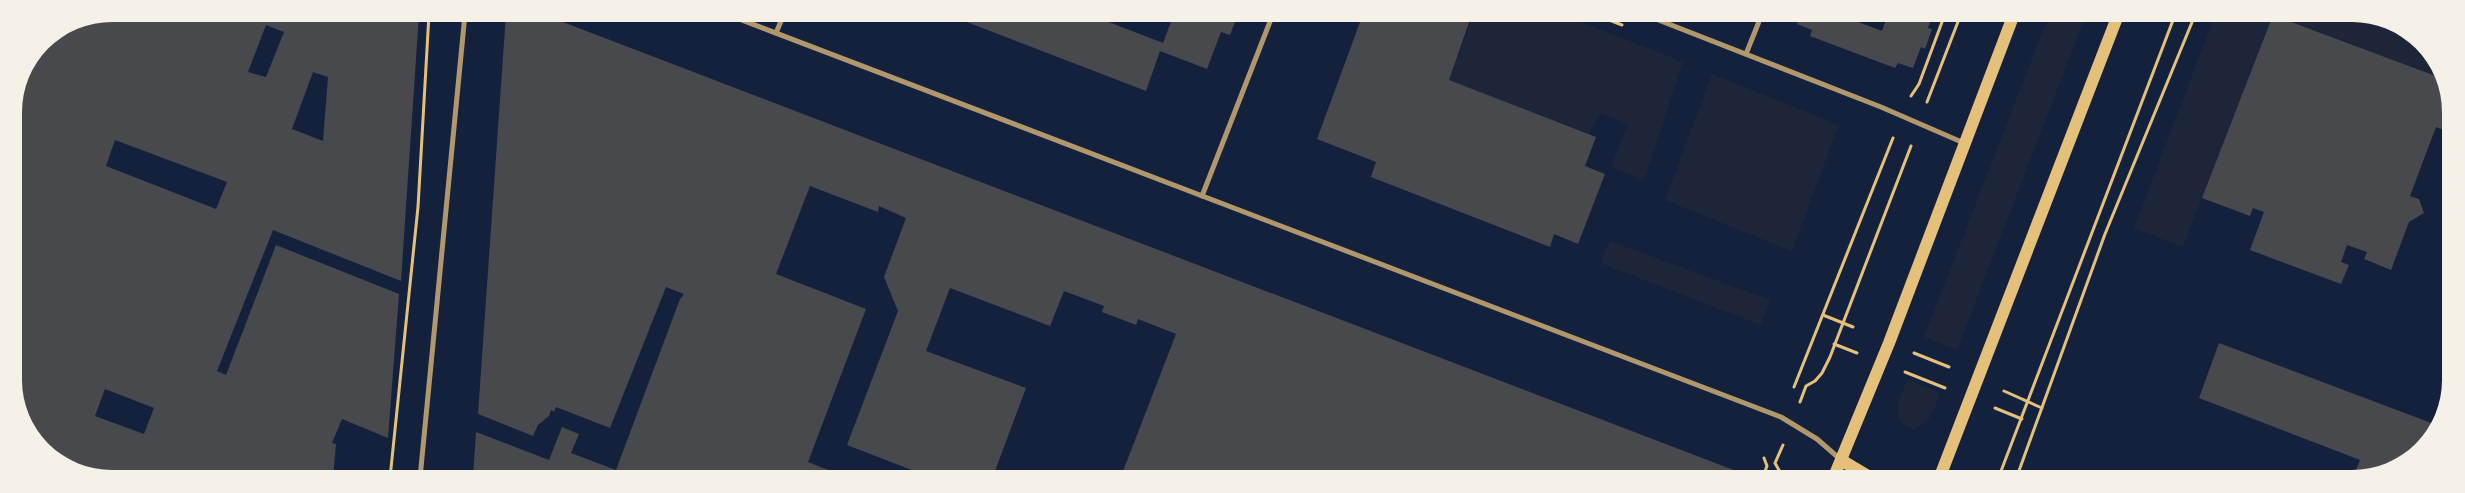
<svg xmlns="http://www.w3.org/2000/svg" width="2465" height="493" font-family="'Sofia Sans Condensed',sans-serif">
	<rect width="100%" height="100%" fill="#14213d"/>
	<g fill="#1d2539">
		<path d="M1474,14H1561L1683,62L1644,180L1611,167L1628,124L1600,113L1589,134L1449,80Z"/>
		<path d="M2049,15H2086L1957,350L1924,337Z"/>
		<path d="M2215,15H2273L2183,247L2134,228Z"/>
		<path d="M2275,15H2366L2418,38L2441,78Z"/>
		<path d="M1712,74L1839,125L1792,251L1665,200Z"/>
		<path d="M1610,241L1770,300L1761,325L1600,263Z"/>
		<path d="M1908,379L1939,393C1934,411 1932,422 1913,429C1887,419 1900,398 1908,379Z"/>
	</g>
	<g fill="#48494c" fill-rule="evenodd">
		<path d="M112,14H419L401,281L273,230L217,371L226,375L276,245L399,294L388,438L342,419L332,443L336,444L333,478H99L47,455L16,400L14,112L21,74L43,42L75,21ZM266,25L284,32L266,77L248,72ZM313,72L328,77L323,141L292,129ZM115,140L227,182L216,209L106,166ZM105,389L154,408L144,434L95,416Z"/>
		<path d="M506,14H542L1757,479H1120L1176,334L1138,319L1136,325L1102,312L1104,306L1064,291L1050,326L950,288L926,351L1026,388L992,479H935L847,445L898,311L884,277L906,218L879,206L878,212L810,186L776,274L866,309L808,462L851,479L473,478L476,432L549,460L562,427L579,434L571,453L616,470L680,299L684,294L666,287L610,428L556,407L554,412L551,410L549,416L538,425L533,436L478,414Z"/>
		<path d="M946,14H1088L1163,43L1174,14H1238L1230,35L1221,32L1207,69L1160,51L1146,91Z"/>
		<path d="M1363,14H1472L1449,80L1596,137L1585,166L1605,174L1578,244L1554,234L1550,247L1371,177L1376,162L1317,139Z"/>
		<path d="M1801,14H1846L1845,17L1882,31L1888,14H1933L1928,28L1932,29L1925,49L1921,47L1913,68L1898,63L1895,68L1810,36L1812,30L1797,24Z"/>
		<path d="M2273,15L2441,78L2449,93V114L2444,130L2436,127L2410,196L2419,199L2424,213L2409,222L2391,270L2364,259L2367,252L2347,245L2341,262L2349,265L2341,284L2250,250L2264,212L2253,208L2250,216L2202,198Z"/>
		<path d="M2219,343L2434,424L2418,455L2359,479L2353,478L2360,460L2199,398Z"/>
	</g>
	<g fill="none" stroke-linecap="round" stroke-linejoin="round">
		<g stroke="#e5c07b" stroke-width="3">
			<path d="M1594,14L1622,25"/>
			<path d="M1911,96L1919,84L1945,14"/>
			<path d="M1927,102L1961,14"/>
			<path d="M1823,315L1853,327"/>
			<path d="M1834,344L1857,353"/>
			<path d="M1914,353L1949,367"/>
			<path d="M1905,372L1945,388"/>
			<path d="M1794,387L1893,138"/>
			<path d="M2004,391L2042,408"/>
			<path d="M1800,402L1806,386L1815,381L1822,373L1830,357L1911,146"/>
			<path d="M1995,408L2022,419"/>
			<path d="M390,478L418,207L429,14"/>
			<path d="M1762,479L1767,466L1764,458"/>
			<path d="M1780,479V472L1775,463L1783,445"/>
			<path d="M1998,479L2175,15"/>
			<path d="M2016,479L2105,234L2195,15"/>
		</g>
		<g stroke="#b1986c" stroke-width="5">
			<path d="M726,14L1781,417L1817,439L1840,459"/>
			<path d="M1643,14L1881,107L1964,143"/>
			<path d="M776,33L784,14"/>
			<path d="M1746,54L1762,14"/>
			<path d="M1202,196L1273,14"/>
			<path d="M420,478L465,14"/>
		</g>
		<g stroke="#e5c07b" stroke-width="12">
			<path d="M1841,460L1873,479"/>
			<path d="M1833,479L1889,343L2014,14"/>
			<path d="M1939,479L2118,15"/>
		</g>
	</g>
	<path d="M0 0H2465V493H0ZM112 22H2352A90 90 0 0 1 2442 112V380A90 90 0 0 1 2352 470H112A90 90 0 0 1 22 380V112A90 90 0 0 1 112 22Z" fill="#f6f1e7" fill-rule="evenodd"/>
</svg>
